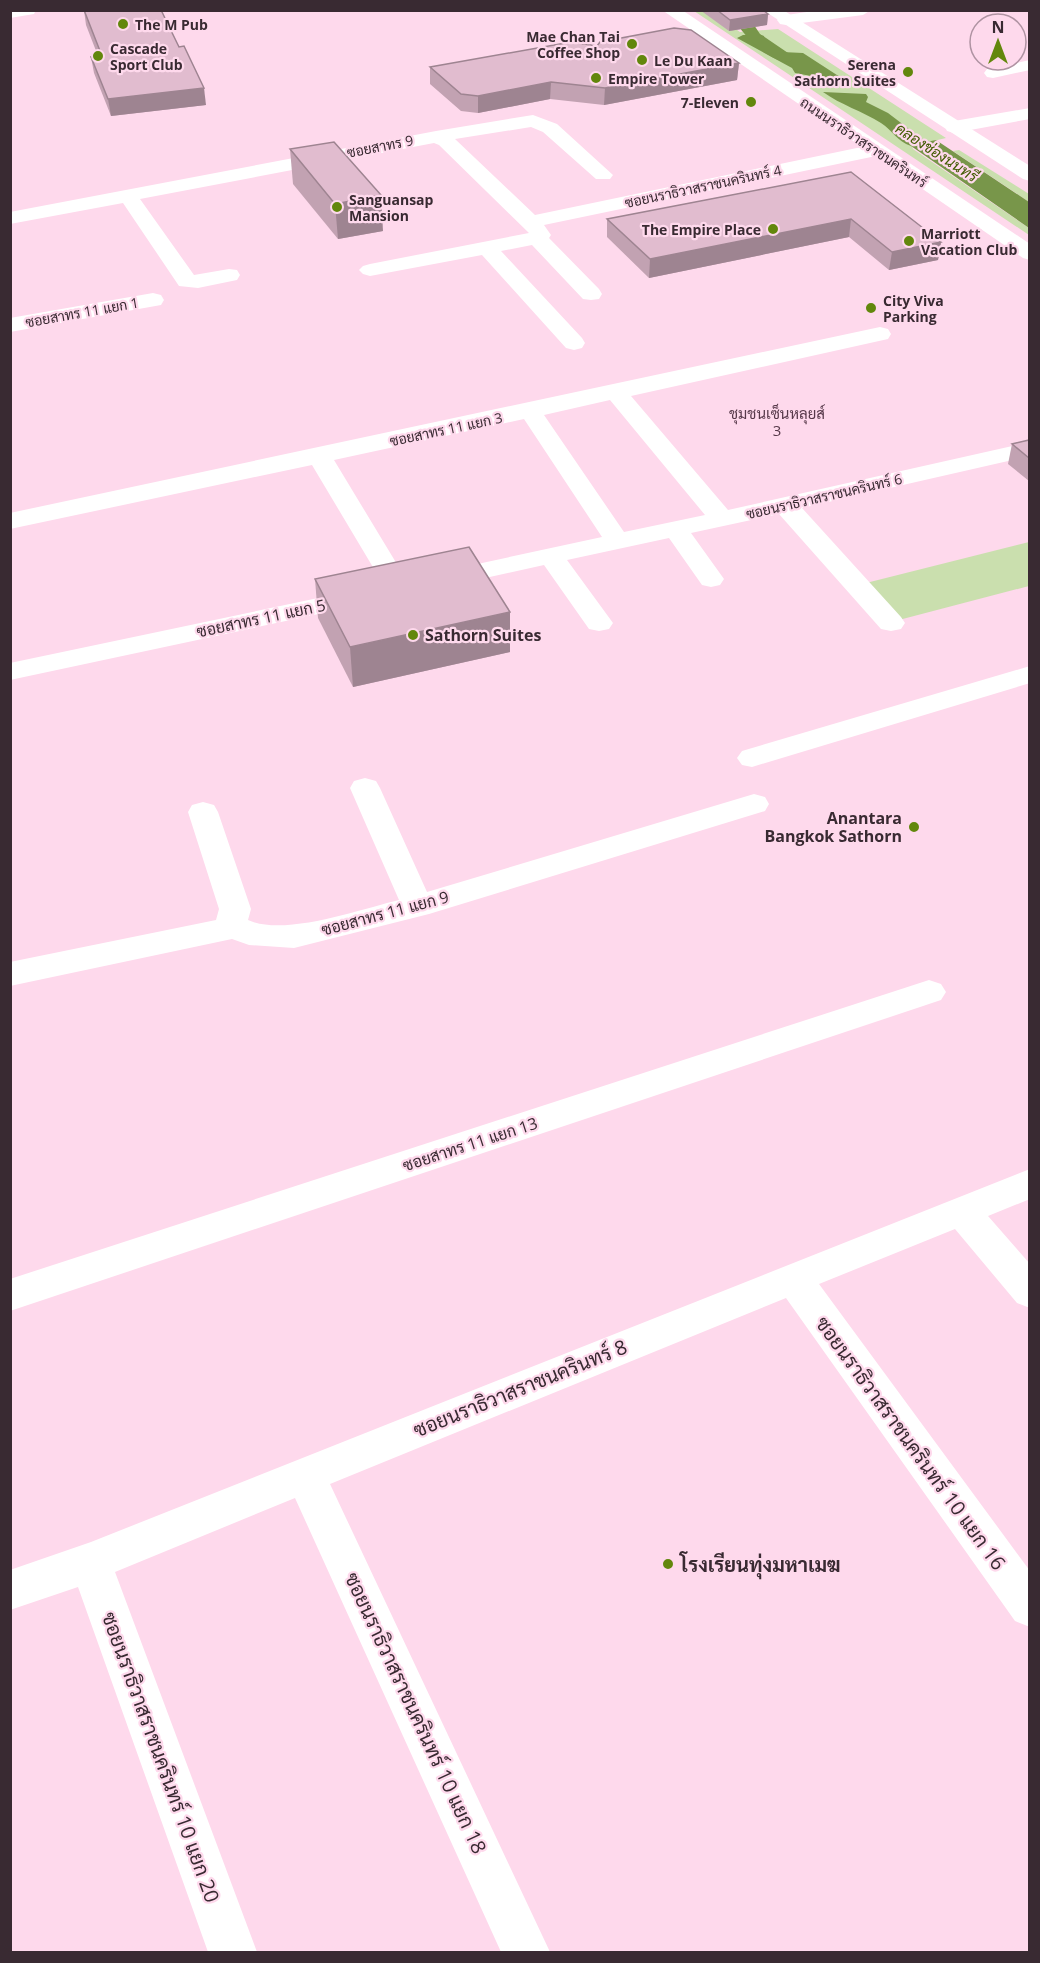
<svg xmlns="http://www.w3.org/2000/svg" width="1040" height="1963" font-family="'Open Sans',Sarabun,sans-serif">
	<rect width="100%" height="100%" fill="#fed9ec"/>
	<g fill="#cadfae">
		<path d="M694,11H709L740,32L778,29L946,138L912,146L913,149L1029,228V235Z"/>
		<path d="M959,150L1029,194V202L953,151Z"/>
		<path d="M1029,542V586L895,621L866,583Z"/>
	</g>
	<g fill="#78964a">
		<path d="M758,34L764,36L765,42L782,52L803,53L840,77L837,79L820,81L816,77L795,73L792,68L737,38L743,35Z"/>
		<path d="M823,92L866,94L868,97L866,102L888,113L926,142L936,140L1029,202V228L911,146C897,141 893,131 881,123C862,111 841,105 823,92Z"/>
	</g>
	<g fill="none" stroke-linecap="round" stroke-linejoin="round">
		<path fill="#78964a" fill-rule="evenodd" d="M748,23L754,25L760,34L791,55L793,58L791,61C774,65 749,41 740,28Z"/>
		<g fill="#fff" fill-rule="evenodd">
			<path d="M820,10H871L863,15L786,25L780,24L777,20L780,16Z"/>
			<path d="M1030,60V70L993,78L987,77L984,73L987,69Z"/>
			<path d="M1030,108V119L954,133L947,131L945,127L947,123L954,121Z"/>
			<path d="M533,115L557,124L613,175L610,179H596L543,132L531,127L455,139L535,215L876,144L883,146L886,150L883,154L876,156L544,225L551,235L549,238L599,289L602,294L599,299L591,300L583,299L532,245L501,251L582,338L585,343L582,348L574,350L566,348L482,255L370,276L363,274L359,270L363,266L370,264L529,233L439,145L434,143L140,199L194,275L229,269L237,270L240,275L237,280L198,288L179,286L123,203L10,224V212L436,131Z"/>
			<path d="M153,293L161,295L164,300L161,305L10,332V318Z"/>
			<path d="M880,327L888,329L891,334L888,339L631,396L728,510L1030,442V456L802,508L901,617L905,623L901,629L891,631L881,629L779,514L691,533L724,579L720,585L711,587L702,585L669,538L567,560L613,623L609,629L599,631L589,629L544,565L440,588L431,586L427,580L431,574L602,537L524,419L334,460L412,589L408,595L399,597L390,595L386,589L312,465L10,529V513ZM610,400L705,515L624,532L544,415Z"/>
			<path d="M361,589L370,591L374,597L370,603L10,680V663Z"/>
			<path d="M1030,666V683L752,767L742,765L737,758L742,751Z"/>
			<path d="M365,778L376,781L380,788L427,892L754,794L765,797L769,804L765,811L429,914L294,948L249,945L232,939L10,986V962L216,920L219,909L188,812L192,805L203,802L214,805L218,812L251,909L248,920C284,937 361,909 399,900L350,788L354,781Z"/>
			<path d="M929,980L941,984L946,992L941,1000L10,1311V1279Z"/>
			<path d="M1030,1169V1199L988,1216L1030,1264V1308L1017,1303L955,1229L819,1284L1030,1571V1627L1015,1621L786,1298L330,1484L550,1952H501L295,1498L115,1572L257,1952H208L78,1587L10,1610V1570L91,1542Z"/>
		</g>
		<g fill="#fff" fill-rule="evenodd">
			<path d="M10,10H36L34,14L10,18Z"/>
			<path d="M662,10H682L1030,244V260L1023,258Z"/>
			<path d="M763,10H783L1030,166V181L1023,179Z"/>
		</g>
	</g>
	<g fill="#c2a2b2">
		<path d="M84,10L206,105L111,116L94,73L91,57L98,56L86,25Z"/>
		<path d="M700,10H763L768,14L767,25L729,31Z"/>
		<path d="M597,46L739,63L737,80L604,105L550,99L478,113L461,111L430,84V67Z"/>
		<path d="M290,149L383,231L338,239L293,184Z"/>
		<path d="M851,172L941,242L938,260L889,270L849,237L649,278L607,237V219Z"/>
		<path d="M1029,440V481L1008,464L1012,444Z"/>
		<path d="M315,579L510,652L353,687L318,618Z"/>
	</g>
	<g fill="#9e8491">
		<path d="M768,14L767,25L729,31L730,20Z"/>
		<path d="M739,63L737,80L604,105L605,88Z"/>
		<path d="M551,82L550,99L478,113V96Z"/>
		<path d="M204,88L206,105L111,116L108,99Z"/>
		<path d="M381,195L383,231L338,239L335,204Z"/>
		<path d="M851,219L849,237L649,278L650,259Z"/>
		<path d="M941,242L938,260L889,270L892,252Z"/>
		<path d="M510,612V652L353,687L350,647Z"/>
	</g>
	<g fill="#e1bccf" stroke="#9e8491" stroke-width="1.5">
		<path d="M84,10H161L179,47L184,46L204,88L108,99L91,57L102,56Z"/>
		<path d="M717,10H763L768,14L730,20Z"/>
		<path d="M674,28L691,30L739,63L605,88L551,82L478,96L461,94L430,67L571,42L597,46L600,42Z"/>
		<path d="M334,142L381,195L335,204L290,149Z"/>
		<path d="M851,172L941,242L892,252L851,219L650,259L607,219Z"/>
		<path d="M1029,440V458L1012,444Z"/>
		<path d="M469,547L510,612L350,647L315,579Z"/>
	</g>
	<g fill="#62870c" stroke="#fed9ec" stroke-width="2">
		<circle cx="123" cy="24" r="6"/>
		<circle cx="632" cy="44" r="6"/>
		<circle cx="98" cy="56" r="6"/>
		<circle cx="642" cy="60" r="6"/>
		<circle cx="908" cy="72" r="6"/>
		<circle cx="596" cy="78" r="6"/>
		<circle cx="751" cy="102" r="6"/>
		<circle cx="337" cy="207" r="6"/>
		<circle cx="773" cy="229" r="6"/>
		<circle cx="909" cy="241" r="6"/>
		<circle cx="871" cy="308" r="6"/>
		<circle cx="413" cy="635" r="6"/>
		<circle cx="914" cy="827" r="6"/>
		<circle cx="668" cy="1564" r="6"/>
	</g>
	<g text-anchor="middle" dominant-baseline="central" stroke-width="4.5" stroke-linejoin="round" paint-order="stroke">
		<g font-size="14" font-weight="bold" fill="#392a32" stroke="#fed9ec" text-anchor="start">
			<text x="135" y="24">The M Pub</text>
			<text x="620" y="36" text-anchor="end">Mae Chan Tai<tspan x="620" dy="16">Coffee Shop</tspan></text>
			<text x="110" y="48">Cascade<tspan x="110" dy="16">Sport Club</tspan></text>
			<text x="654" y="60">Le Du Kaan</text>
			<text x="896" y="64" text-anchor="end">Serena<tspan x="896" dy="16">Sathorn Suites</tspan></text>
			<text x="608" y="78">Empire Tower</text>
			<text x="739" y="102" text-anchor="end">7-Eleven</text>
			<text x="349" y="199">Sanguansap<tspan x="349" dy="16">Mansion</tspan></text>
			<text x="761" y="229" text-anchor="end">The Empire Place</text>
			<text x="921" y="233">Marriott<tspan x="921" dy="16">Vacation Club</tspan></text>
			<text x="883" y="300">City Viva<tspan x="883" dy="16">Parking</tspan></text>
		</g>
		<g font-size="14" fill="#392a32" stroke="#fed9ec">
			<text transform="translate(864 142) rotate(34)">ถนนนราธิวาสราชนครินทร์</text>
			<text transform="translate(380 146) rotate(-11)">ซอยสาทร 9</text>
			<text transform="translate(703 186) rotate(-12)">ซอยนราธิวาสราชนครินทร์ 4</text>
			<text transform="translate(82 312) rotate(-10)">ซอยสาทร 11 แยก 1</text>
			<text transform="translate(446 429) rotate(-12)">ซอยสาทร 11 แยก 3</text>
			<text transform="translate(824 496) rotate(-13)">ซอยนราธิวาสราชนครินทร์ 6</text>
		</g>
		<g font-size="15" font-style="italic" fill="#415c02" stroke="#fed9ec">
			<text transform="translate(937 152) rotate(33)">คลองช่องนนทรี</text>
		</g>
		<g font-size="15" fill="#57394a" stroke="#fed9ec">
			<text x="777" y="413">ชุมชนเซ็นหลุยส์<tspan x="777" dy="17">3</tspan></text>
		</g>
		<g font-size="16" fill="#392a32" stroke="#fed9ec">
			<text transform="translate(261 618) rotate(-12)">ซอยสาทร 11 แยก 5</text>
			<text transform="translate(385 913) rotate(-15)">ซอยสาทร 11 แยก 9</text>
			<text transform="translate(470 1144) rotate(-18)">ซอยสาทร 11 แยก 13</text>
		</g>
		<g font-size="16" font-weight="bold" fill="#392a32" stroke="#fed9ec" text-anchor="start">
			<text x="425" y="635">Sathorn Suites</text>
			<text x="902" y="818" text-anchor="end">Anantara<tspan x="902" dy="18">Bangkok Sathorn</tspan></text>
		</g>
		<g font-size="20" fill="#392a32" stroke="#fed9ec">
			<text transform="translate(520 1388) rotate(-22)">ซอยนราธิวาสราชนครินทร์ 8</text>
			<text transform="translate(911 1443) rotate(54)">ซอยนราธิวาสราชนครินทร์ 10 แยก 16</text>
			<text transform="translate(416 1713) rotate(65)">ซอยนราธิวาสราชนครินทร์ 10 แยก 18</text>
			<text transform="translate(161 1757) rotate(70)">ซอยนราธิวาสราชนครินทร์ 10 แยก 20</text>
		</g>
		<g font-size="20" font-weight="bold" fill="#392a32" stroke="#fed9ec" text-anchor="start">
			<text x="680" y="1564">โรงเรียนทุ่งมหาเมฆ</text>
		</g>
	</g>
	<rect width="1040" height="1963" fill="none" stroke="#392a32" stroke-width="24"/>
	<g transform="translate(998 42)"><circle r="28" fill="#fed9ec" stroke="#af93a2" stroke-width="1.5"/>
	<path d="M0-4.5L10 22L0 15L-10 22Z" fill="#62870c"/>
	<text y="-9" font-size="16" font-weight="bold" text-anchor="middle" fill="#392a32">N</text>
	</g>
</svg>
